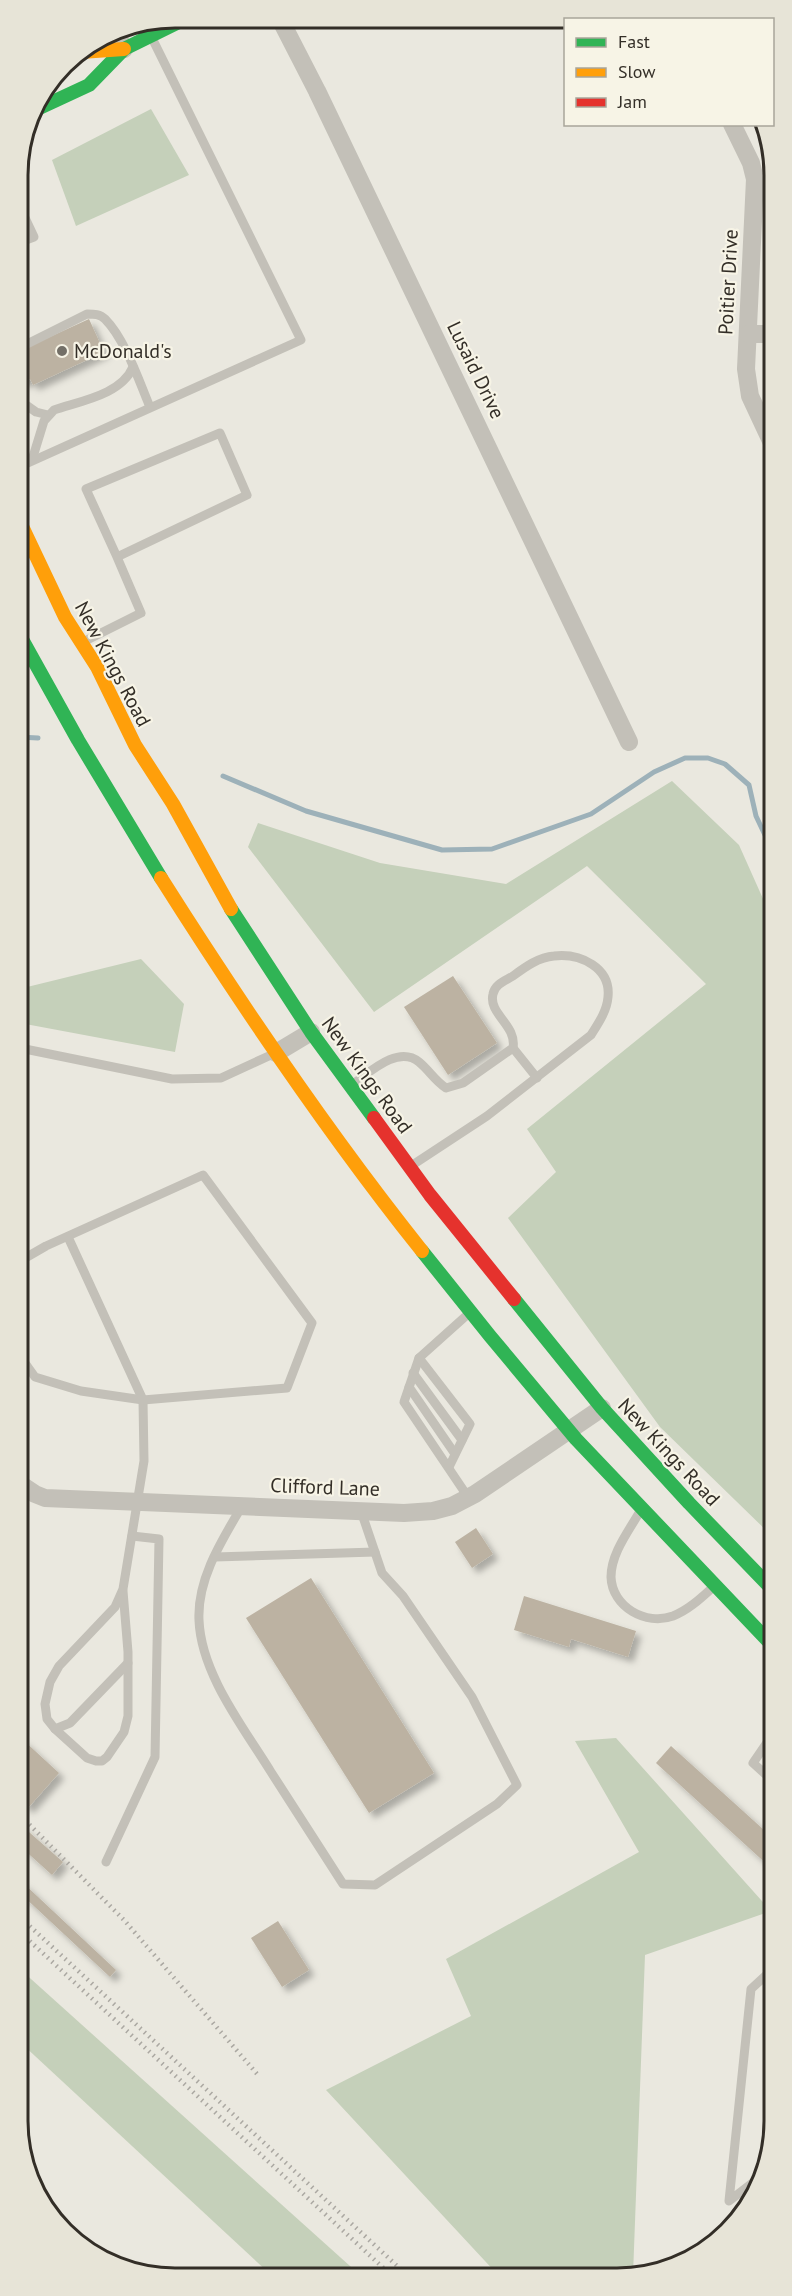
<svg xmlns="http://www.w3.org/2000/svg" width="792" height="2296" font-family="'PT Sans',sans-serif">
	<defs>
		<filter id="shadow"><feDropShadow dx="5.5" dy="5.5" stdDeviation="3" flood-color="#0004"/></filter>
	</defs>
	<rect width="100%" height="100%" fill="#eae8df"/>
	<g fill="#c5d0ba">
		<path d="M151,109L189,175L76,226L52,160Z"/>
		<path d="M672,781L739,845L772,919L773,1537L660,1427L508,1218L556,1172L527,1129L706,984L587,866L374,1012L248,847L258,823L380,863L506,884Z"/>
		<path d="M141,959L184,1004L175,1052L20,1023L19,989Z"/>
		<path d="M616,1738L771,1911L645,1955L633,2275H498L326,2090L471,2016L446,1959L639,1852L575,1741Z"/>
		<path d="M21,1970L360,2275H271L21,2043Z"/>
	</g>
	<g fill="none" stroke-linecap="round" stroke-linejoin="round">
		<g stroke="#9db1b9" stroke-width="5">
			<path d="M19,737L38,738"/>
			<path d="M223,776L306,811L442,850L492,849L591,814L654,772L685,758H708L725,764L749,785L756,816L772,850"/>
		</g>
	</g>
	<g fill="#bcb2a2" filter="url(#shadow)">
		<path d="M89,319L104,352L33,385L30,379L22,383L19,377V360L24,358L21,350Z"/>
		<path d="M453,976L497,1043L448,1075L404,1007Z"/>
		<path d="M476,1528L493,1554L472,1568L455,1542Z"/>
		<path d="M311,1578L434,1773L369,1813L246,1618Z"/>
		<path d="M524,1596L636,1631L628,1657L571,1639L569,1647L514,1630Z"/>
		<path d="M21,1738L59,1773L28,1808L21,1802Z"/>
		<path d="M671,1746L773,1838V1870L656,1763Z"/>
		<path d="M21,1825L63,1862L52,1875L21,1847Z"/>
		<path d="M21,1881L116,1970L110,1977L21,1894Z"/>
		<path d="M278,1921L309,1970L282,1987L251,1938Z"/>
	</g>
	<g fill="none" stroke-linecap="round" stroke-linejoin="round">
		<g stroke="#c3c0b8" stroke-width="9">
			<path d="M18,203L34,237L18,243"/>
			<path d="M18,219L23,230L18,232"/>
			<path d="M19,348L87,314C94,314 100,314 105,319C125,339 139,381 150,407"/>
			<path d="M19,400L36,412L48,415"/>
			<path d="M32,460L44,421L54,410C80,401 121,395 133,367"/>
			<path d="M19,467L301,340L152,38"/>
			<path d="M87,640L141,613L117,557L247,495L220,433L86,489L117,557"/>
			<path d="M20,1048L172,1079L221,1078L271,1055"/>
			<path d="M513,1048L537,1078"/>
			<path d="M353,1084C370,1072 398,1045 419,1062C429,1070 434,1080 446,1088L463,1083L513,1048C517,1025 488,1014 493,994C495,984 505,981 513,976C525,967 539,957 554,956C581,953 611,968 608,997C607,1011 598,1024 591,1035L487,1116L414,1164"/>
			<path d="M68,1237L143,1400L144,1461L123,1589L115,1607L59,1666L50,1682L45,1704L47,1719L55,1729L70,1723L128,1663"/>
			<path d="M20,1261L46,1246L203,1175L312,1323L287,1388L143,1400L81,1391L35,1377L20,1356"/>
			<path d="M467,1315L419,1358L404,1402L468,1497"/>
			<path d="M419,1358L470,1424L449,1467"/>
			<path d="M413,1373L462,1440"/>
			<path d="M409,1387L455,1454"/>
			<path d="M242,1506C222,1540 197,1579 199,1620C201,1674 244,1728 271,1772C295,1809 319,1847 343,1884L375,1885L497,1804L517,1785L472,1697L403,1596L382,1573L361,1511"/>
			<path d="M639,1513C628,1532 611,1554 611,1577C612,1607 646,1626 673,1616C688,1610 700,1599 711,1589"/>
			<path d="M215,1557L375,1552"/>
			<path d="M55,1729L87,1758L96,1761H102L107,1757L124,1732L128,1716V1652L123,1591"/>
			<path d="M773,1734L753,1763L773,1781"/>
			<path d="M106,1862L155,1757L159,1539L132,1536"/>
			<path d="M764,2174L729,2201L751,1989L773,1969"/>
		</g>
		<g stroke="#c3c0b8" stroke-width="18">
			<path d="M280,19L317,91L629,742"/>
			<path d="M115,30L124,49"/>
			<path d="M732,124L751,163L755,179L746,369L750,396L771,441"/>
			<path d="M748,334H771"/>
			<path d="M276,1053L311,1032"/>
			<path d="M20,1484L35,1494L45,1498L404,1513L433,1511L452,1506L475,1494L602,1408"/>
		</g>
		<g stroke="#30b455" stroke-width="14">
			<path d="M33,111L89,85L124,49L187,18"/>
			<path d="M19,634L78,740L161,878"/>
			<path d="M231,909L311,1032L374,1118"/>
			<path d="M422,1251L490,1336L576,1439L773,1646"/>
			<path d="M514,1299L602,1408L689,1503L773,1590"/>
		</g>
		<g stroke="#ff9f0a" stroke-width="14">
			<path d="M76,55L81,52L124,49"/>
			<path d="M19,520L65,617L97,667L135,745L173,804L231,909"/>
			<path d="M161,878C242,1006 327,1132 422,1251"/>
		</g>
		<path stroke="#e5322d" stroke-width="14" d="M374,1118L430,1195L514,1299"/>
		<g stroke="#aba8a2" stroke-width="4.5" stroke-dasharray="1.5 4.5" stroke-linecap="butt">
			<path d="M21,1816L124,1920L258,2075"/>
			<path d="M21,1918L407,2275"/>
			<path d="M21,1933L391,2275"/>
		</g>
	</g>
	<circle fill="#736f67" stroke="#f7f4e6" stroke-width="2" cx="62" cy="351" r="6"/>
	<g text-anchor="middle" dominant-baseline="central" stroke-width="4.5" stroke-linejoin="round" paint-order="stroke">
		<g font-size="20" fill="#332e27" stroke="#f7f4e6">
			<text transform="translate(728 282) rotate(-87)">Poitier Drive</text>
			<text transform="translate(476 370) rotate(64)">Lusaid Drive</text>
			<text transform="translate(113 664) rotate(62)">New Kings Road</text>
			<text transform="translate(367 1075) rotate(54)">New Kings Road</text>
			<text transform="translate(669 1452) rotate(47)">New Kings Road</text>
			<text transform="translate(325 1487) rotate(2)">Clifford Lane</text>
		</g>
		<g font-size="20" fill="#332e27" stroke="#f7f4e6" text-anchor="start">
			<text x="74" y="351">McDonald's</text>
		</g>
	</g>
	<path d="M0 0H792V2296H0ZM175 28H617A147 147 0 0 1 764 175V2121A147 147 0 0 1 617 2268H175A147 147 0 0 1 28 2121V175A147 147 0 0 1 175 28Z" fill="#e7e4d7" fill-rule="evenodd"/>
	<path fill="none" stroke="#332e27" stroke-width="3" d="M175 28H617A147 147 0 0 1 764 175V2121A147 147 0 0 1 617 2268H175A147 147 0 0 1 28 2121V175A147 147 0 0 1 175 28Z"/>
	<rect x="564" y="18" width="210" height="108" fill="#f7f4e6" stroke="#a9a59a" stroke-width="1.5"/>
	<rect x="576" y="38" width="30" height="9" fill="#30b455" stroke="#a9a59a" stroke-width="1.5"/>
	<text x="618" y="48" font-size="18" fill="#332e27">Fast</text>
	<rect x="576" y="68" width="30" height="9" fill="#ff9f0a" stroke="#a9a59a" stroke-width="1.5"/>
	<text x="618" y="78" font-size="18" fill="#332e27">Slow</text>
	<rect x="576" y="98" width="30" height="9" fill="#e5322d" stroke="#a9a59a" stroke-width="1.5"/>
	<text x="618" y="108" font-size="18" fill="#332e27">Jam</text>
</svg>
